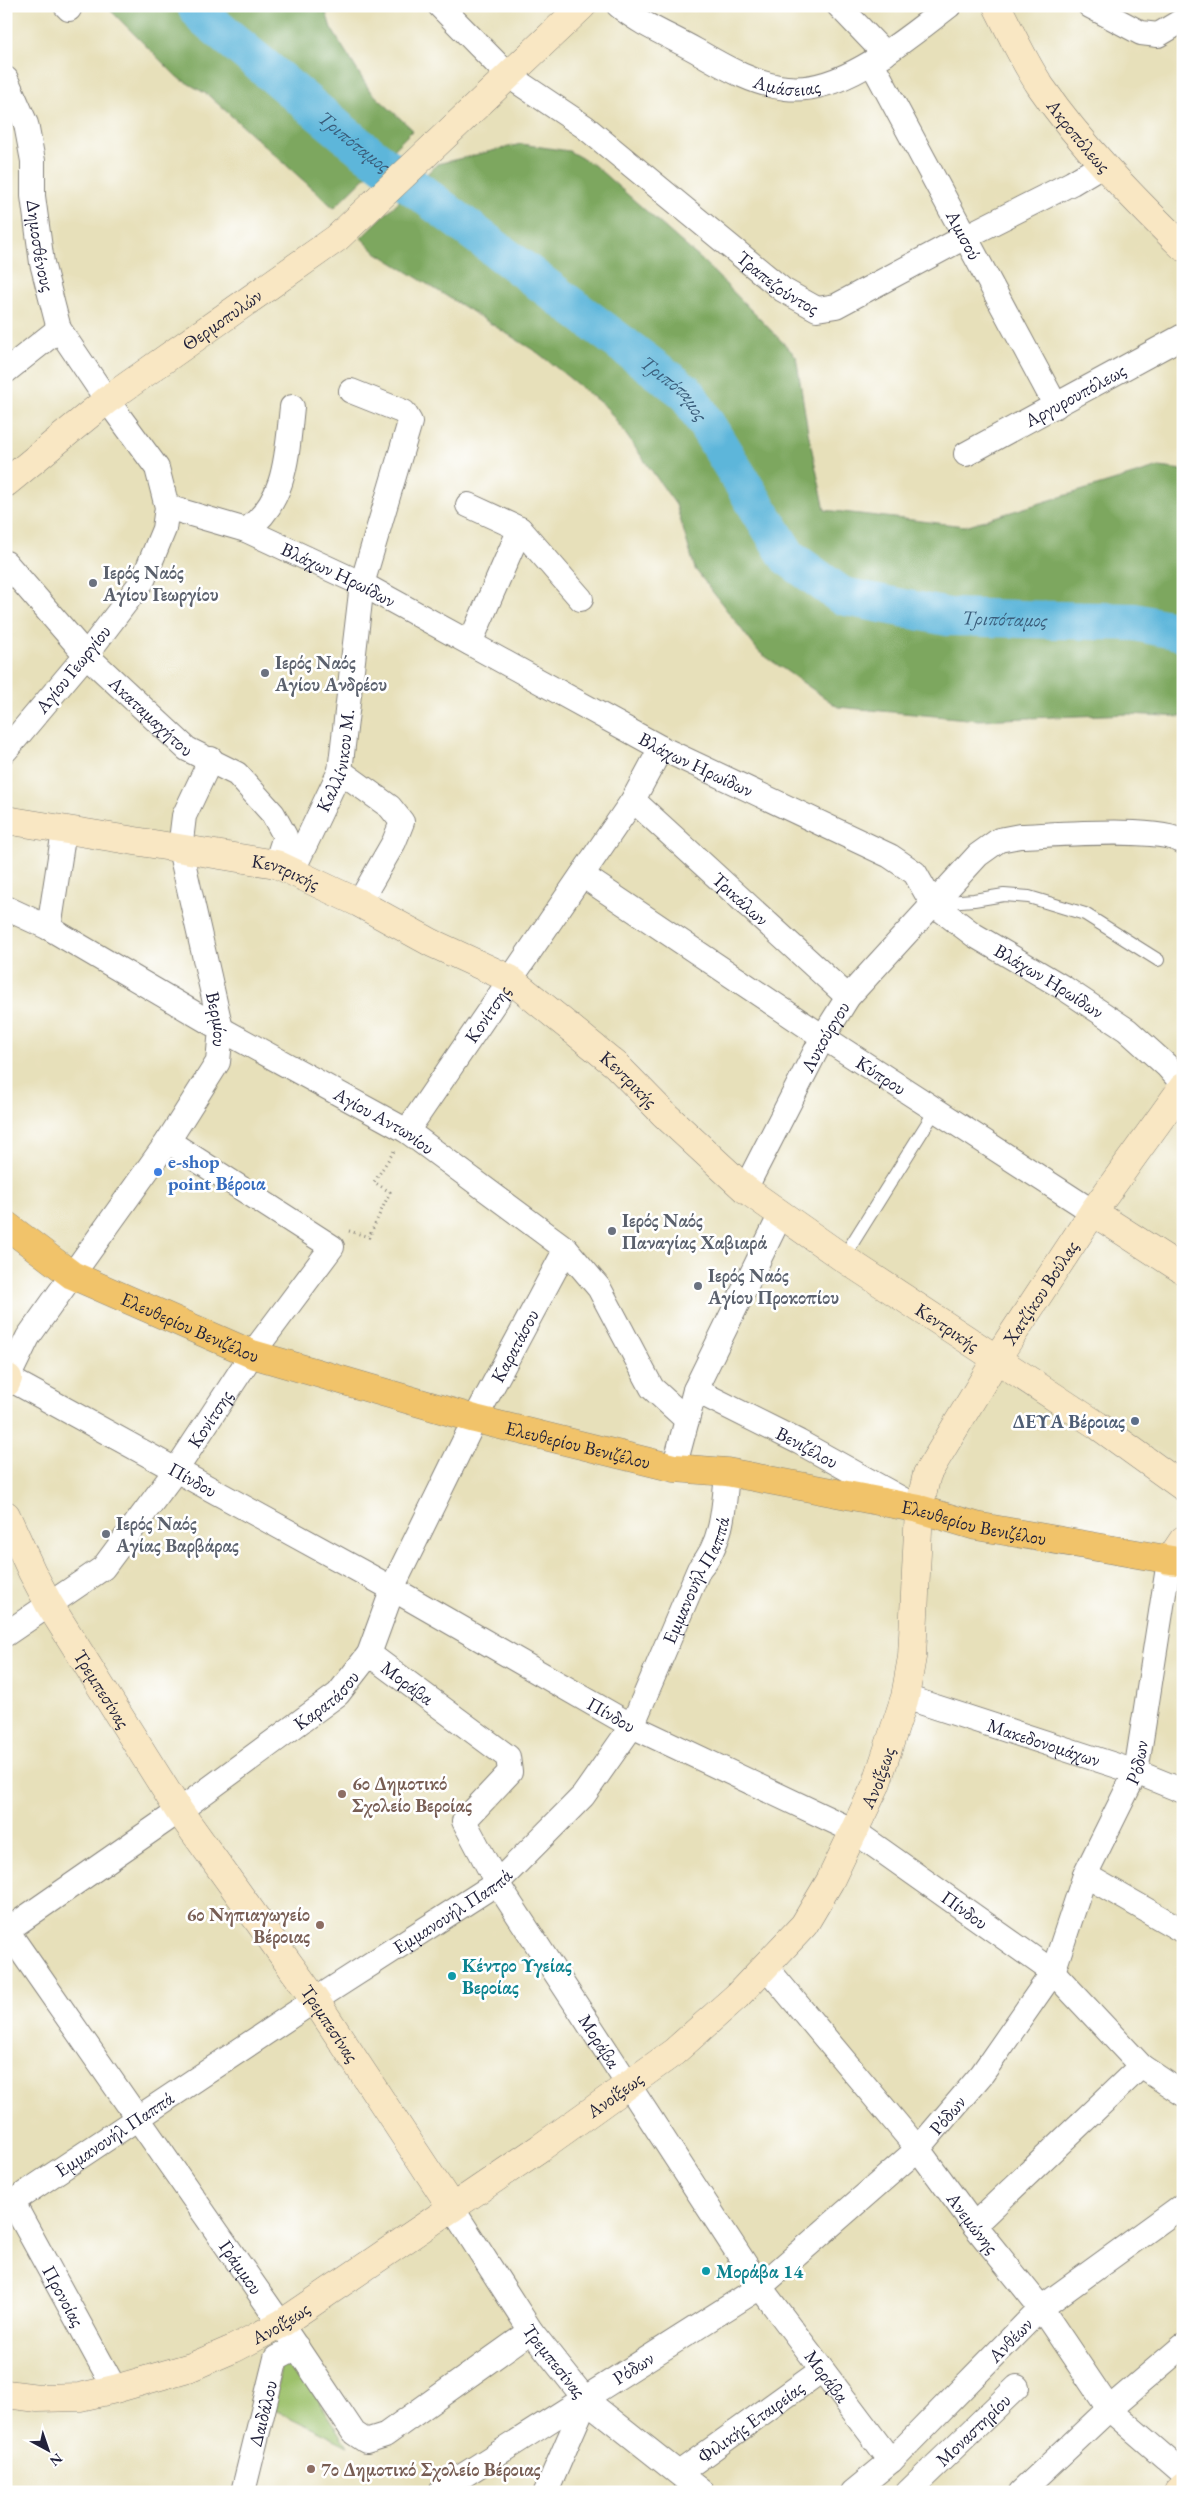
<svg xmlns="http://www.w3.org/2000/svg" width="1189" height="2498" font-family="'EB Garamond',serif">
	<rect width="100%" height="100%" fill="#fff"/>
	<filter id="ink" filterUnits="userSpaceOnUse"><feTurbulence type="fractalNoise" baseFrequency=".02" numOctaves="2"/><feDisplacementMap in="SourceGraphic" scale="10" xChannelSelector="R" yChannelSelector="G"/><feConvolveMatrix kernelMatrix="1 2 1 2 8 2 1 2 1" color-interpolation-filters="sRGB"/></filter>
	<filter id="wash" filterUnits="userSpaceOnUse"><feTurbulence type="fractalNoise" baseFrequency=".0096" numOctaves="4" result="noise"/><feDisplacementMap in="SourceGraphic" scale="20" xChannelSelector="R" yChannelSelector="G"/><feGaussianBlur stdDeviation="1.12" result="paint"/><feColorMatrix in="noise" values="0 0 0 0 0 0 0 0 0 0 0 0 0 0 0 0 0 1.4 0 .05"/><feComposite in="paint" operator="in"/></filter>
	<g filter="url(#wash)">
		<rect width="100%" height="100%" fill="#e7e0ba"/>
		<path fill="#9cc16b" stroke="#5f7253" d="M292,2359L348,2446L273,2409L281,2367Z"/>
		<g fill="#7da75f" stroke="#50644d">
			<path d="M106,6H324L331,28L370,91L413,130L334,208L208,95L177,77Z"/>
			<path d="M521,144L569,151L594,165L703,261L796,356L808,432L825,510L965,526L1159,467L1183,470V717L1129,714L978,720L838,707L759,652L695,569L676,505L607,408L538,353L374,251L361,238L437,164Z"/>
		</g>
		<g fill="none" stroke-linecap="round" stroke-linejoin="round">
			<path stroke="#5db6da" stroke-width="38" id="s1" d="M196,6L205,18L359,146L687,393L788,557L842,596L948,617L1135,622L1183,632"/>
		</g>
	</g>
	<g filter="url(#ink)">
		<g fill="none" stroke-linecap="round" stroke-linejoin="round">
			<defs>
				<g id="lane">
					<path d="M934,903L974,900L1004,895L1029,897L1085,914L1158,960"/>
					<path d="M843,1258L935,1111"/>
				</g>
				<g id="street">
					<path d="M66,6L69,9"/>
					<path id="s2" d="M440,6L509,76L585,127L783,290L817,309L836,306L965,237L1072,183L1102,165"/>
					<path id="s3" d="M619,6C640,24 670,36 695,50C723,66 752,84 786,88C842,95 907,38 949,6"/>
					<path d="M839,6L885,54"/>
					<path d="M1090,6L1141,33L1158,35L1183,20"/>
					<path id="s4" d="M872,63L1056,406"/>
					<path id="s5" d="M6,79L26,124L33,161V196L42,263L59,329L107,400L157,468L167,507L164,529L143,580L86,655L6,750"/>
					<path d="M6,371L59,329"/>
					<path id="s6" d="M966,454L1183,336"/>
					<path d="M468,505L520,529L581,599"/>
					<path id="s7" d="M167,507L246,530L362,584L661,748L890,856L915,873L932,903L974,935L1064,988L1127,1030L1167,1066L1183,1084"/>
					<path d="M246,530C287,502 287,452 292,407"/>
					<path id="s8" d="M6,563L86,655L187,749L237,774L273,814L285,836L276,864"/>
					<path d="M470,643L520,529"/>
					<path id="s9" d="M211,759L184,816L180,849L221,1029L218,1062L168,1141L28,1337L8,1378L393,1589L632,1726L854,1831L1053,1972L1141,2066L1183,2094"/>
					<path d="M340,771L390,807L402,822L394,842L359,903"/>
					<path id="s10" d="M633,800L848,997"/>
					<path id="s11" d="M293,870L340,771L362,584L410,422L404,412L351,391"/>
					<path id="s12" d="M582,875L823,1037L1093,1212"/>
					<path id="s13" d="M6,908L49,928L221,1029L407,1131L566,1249L599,1288L652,1388L687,1420"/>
					<path d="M49,928L64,831"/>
					<path id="s14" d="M407,1131L633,800L661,748"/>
					<path id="s15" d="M745,1189L823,1037L848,997L978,855L999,840L1020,836C1053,835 1160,826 1183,842"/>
					<path id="s16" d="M695,1390L799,1442L909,1503"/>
					<path d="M674,1468L695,1390L780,1216"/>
					<path id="s17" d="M6,1634L103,1568L176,1470L252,1354L332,1247L168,1141"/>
					<path id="s18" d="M369,1654L508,1757L510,1772L464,1821L497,1883L760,2287L891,2461"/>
					<path id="s19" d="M905,1697L1136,1772L1183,1791"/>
					<path d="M1085,1875L1183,1931"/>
					<path id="s20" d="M6,1929L281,2324L354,2433L366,2441L385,2435L531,2331"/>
					<path id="s21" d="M6,1931L179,1811L338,1694L369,1654L396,1580L475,1419L566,1249"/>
					<path id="s22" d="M766,1967L918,2149L974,2225L1041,2308L1109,2409L1183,2473"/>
					<path id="s23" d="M12,2201L115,2389"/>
					<path id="s24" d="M6,2206L315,2000L497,1883L583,1796L632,1726L699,1569C723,1543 724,1507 727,1472"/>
					<path id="s25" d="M452,2208L531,2331L586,2400L702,2492"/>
					<path d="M974,2225L1141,2066"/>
					<path id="s26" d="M679,2473L822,2370"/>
					<path id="s27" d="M243,2492L276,2358L297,2347"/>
					<path id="s28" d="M441,2492L450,2484L760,2287L918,2149L982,2074L1053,1972L1085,1875L1136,1772L1169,1561"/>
					<path d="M546,2492L586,2400"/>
					<path id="s29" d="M853,2492L891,2461L1041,2308L1183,2205"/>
					<path id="s30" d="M908,2492L1017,2387"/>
					<path d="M1021,2492L1109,2409L1183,2346"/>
				</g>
				<g id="secondary">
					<path id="s31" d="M997,6C1011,33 1024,62 1041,87C1082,146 1132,197 1183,247"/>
					<path id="s32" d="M6,483L107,400L337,238L582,6"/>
					<path id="s33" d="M6,820L276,864L359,903L432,943L510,979L616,1065L664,1114L745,1189L843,1258L1097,1425L1183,1487"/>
					<path d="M1093,1212L1183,1270"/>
					<path d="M6,1383L8,1378"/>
					<path id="s34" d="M6,1515L32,1572L49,1604L179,1811L315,2000L452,2208"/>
					<path d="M1169,1561L1183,1540"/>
					<path id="s35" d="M6,2394L38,2398L80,2397L115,2389L191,2367L233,2349L281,2324L540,2148L674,2052L737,1996L804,1925L830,1881L876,1785L905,1697L912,1657L919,1509L927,1474L997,1358L1093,1212L1183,1087"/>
					<path d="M1178,2492L1183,2487"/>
				</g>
				<g id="primary">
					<path id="s36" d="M6,1225L72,1275L252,1354L475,1419L674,1468L727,1472L919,1509L976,1526L1183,1562"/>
				</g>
			</defs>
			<use href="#lane" stroke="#84817a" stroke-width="14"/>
			<use href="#street" stroke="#84817a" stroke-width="26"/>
			<use href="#secondary" stroke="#84817a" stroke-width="29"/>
			<use href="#primary" stroke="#84817a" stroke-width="29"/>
			<path stroke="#84817a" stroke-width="3" stroke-dasharray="1 4" stroke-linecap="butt" d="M349,1231L369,1237L390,1192L374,1182L396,1148"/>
			<use href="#lane" stroke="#fff" stroke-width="12"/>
			<use href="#street" stroke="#fff" stroke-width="24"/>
			<use href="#secondary" stroke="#f9e7c3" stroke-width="28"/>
			<use href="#primary" stroke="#f1c36a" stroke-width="28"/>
		</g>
	</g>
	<g fill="#6b7280" stroke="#fff" stroke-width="2">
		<circle cx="93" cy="583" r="5"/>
		<circle cx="265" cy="673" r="5"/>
		<circle cx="612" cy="1231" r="5"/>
		<circle cx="698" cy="1286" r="5"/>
		<circle cx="106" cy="1534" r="5"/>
	</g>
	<circle fill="#3f7fe0" stroke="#fff" stroke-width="2" cx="158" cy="1172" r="5"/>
	<circle fill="#5c6f8a" stroke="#fff" stroke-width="2" cx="1135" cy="1421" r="5"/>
	<g fill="#8d6e63" stroke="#fff" stroke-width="2">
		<circle cx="342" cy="1794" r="5"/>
		<circle cx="320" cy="1925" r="5"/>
		<circle cx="311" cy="2469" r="5"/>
	</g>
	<g fill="#0f9aa8" stroke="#fff" stroke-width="2">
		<circle cx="452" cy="1976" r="5"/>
		<circle cx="706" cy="2271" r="5"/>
	</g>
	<g text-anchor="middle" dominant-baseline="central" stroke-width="5" stroke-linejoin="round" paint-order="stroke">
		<g font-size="19" fill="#22223b" stroke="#fff">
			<text stroke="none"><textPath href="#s3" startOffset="188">Αμάσειας</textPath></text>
			<text stroke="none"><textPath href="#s31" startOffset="154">Ακροπόλεως</textPath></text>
			<text stroke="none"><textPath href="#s4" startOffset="195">Αμισού</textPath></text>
			<text stroke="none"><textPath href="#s5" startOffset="172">Δημοσθένους</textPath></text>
			<text stroke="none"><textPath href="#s2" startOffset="438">Τραπεζούντος</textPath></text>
			<text stroke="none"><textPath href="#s32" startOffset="271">Θερμοπυλών</textPath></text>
			<text stroke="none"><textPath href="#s6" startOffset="124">Αργυρουπόλεως</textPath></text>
			<text stroke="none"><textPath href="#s7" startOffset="185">Βλάχων Ηρωίδων</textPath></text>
			<text transform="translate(73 669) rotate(-51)">Αγίου Γεωργίου</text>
			<text stroke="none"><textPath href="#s8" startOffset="211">Ακαταμαχήτου</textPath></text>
			<text stroke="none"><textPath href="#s11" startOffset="119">Καλλίνικου Μ.</textPath></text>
			<text stroke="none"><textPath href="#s7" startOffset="590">Βλάχων Ηρωίδων</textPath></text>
			<text stroke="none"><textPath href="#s33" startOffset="285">Κεντρικής</textPath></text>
			<text stroke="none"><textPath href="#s10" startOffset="146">Τρικάλων</textPath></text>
			<text stroke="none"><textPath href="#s7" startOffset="1010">Βλάχων Ηρωίδων</textPath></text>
			<text stroke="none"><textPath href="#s14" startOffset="142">Κονίτσης</textPath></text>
			<text stroke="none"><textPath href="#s9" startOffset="271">Βερμίου</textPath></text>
			<text stroke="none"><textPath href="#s15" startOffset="172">Λυκούργου</textPath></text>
			<text stroke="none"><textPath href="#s12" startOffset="360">Κύπρου</textPath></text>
			<text stroke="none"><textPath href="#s33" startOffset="690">Κεντρικής</textPath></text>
			<text stroke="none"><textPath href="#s13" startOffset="434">Αγίου Αντωνίου</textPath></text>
			<text stroke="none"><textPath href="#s35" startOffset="1638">Χατζίκου Βούλας</textPath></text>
			<text stroke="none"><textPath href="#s36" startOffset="212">Ελευθερίου Βενιζέλου</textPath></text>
			<text stroke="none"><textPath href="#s33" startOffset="1095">Κεντρικής</textPath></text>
			<text stroke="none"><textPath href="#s21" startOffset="800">Καρατάσου</textPath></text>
			<text stroke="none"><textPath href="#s17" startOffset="301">Κονίτσης</textPath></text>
			<text stroke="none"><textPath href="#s36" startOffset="618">Ελευθερίου Βενιζέλου</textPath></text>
			<text stroke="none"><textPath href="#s16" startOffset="126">Βενιζέλου</textPath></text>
			<text stroke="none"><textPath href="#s9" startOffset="905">Πίνδου</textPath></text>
			<text stroke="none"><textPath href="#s36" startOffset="1022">Ελευθερίου Βενιζέλου</textPath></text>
			<text stroke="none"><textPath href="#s24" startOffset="955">Εμμανουήλ Παππά</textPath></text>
			<text stroke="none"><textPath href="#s18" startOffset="48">Μοράβα</textPath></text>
			<text stroke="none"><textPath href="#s34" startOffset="199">Τρεμπεσίνας</textPath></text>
			<text stroke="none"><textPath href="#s21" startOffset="395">Καρατάσου</textPath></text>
			<text stroke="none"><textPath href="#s9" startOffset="1385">Πίνδου</textPath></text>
			<text stroke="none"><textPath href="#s19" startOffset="146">Μακεδονομάχων</textPath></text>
			<text stroke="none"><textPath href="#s28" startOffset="1039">Ρόδων</textPath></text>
			<text stroke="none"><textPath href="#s35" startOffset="1114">Ανοίξεως</textPath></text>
			<text stroke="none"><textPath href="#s24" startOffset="535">Εμμανουήλ Παππά</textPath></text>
			<text stroke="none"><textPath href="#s9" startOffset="1790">Πίνδου</textPath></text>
			<text stroke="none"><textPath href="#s34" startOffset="604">Τρεμπεσίνας</textPath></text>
			<text stroke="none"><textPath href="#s18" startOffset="514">Μοράβα</textPath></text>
			<text stroke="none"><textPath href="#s35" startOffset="694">Ανοίξεως</textPath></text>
			<text stroke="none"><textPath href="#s28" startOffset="634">Ρόδων</textPath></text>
			<text stroke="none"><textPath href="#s24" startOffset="130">Εμμανουήλ Παππά</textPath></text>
			<text stroke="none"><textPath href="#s22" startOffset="329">Ανεμώνης</textPath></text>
			<text stroke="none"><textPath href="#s20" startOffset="412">Γράμμου</textPath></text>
			<text stroke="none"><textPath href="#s23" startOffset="108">Προνοίας</textPath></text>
			<text stroke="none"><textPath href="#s35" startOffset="289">Ανοίξεως</textPath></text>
			<text stroke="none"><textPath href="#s29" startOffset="219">Ανθέων</textPath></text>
			<text stroke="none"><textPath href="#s25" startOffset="184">Τρεμπεσίνας</textPath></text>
			<text stroke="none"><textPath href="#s28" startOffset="229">Ρόδων</textPath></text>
			<text stroke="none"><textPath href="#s18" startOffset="919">Μοράβα</textPath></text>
			<text stroke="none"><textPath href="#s27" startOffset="81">Δαιδάλου</textPath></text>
			<text stroke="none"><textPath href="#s26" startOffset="88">Φιλικής Εταιρείας</textPath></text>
			<text stroke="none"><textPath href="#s30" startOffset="90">Μοναστηρίου</textPath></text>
		</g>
		<g font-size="19" font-weight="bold" fill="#5b616d" stroke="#fff" text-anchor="start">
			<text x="103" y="572">Ιερός Ναός<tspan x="103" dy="22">Αγίου Γεωργίου</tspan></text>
			<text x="275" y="662">Ιερός Ναός<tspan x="275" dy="22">Αγίου Ανδρέου</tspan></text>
			<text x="622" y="1220">Ιερός Ναός<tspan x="622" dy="22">Παναγίας Χαβιαρά</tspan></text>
			<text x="708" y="1275">Ιερός Ναός<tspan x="708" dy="22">Αγίου Προκοπίου</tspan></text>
			<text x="116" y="1523">Ιερός Ναός<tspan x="116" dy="22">Αγίας Βαρβάρας</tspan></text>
		</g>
		<g font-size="19" font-weight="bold" fill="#366cbe" stroke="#fff" text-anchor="start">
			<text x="168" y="1161">e-shop<tspan x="168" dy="22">point Βέροια</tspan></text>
		</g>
		<g font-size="19" font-weight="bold" fill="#4e5e75" stroke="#fff" text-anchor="end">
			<text x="1125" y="1421">ΔΕΥΑ Βέροιας</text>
		</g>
		<g font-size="19" font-weight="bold" fill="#785e54" stroke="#fff" text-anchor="start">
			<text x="352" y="1783">6ο Δημοτικό<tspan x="352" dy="22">Σχολείο Βεροίας</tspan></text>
			<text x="310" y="1914" text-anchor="end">6ο Νηπιαγωγείο<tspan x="310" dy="22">Βέροιας</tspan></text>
			<text x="321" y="2469">7ο Δημοτικό Σχολείο Βέροιας</text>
		</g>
		<g font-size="19" font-weight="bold" fill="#0d838f" stroke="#fff" text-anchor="start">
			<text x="462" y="1965">Κέντρο Υγείας<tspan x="462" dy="22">Βεροίας</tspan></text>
			<text x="716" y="2271">Μοράβα 14</text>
		</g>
		<g font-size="20" font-style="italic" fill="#3a5d7b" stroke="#fff">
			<text stroke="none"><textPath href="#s1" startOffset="209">Τριπόταμος</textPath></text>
			<text stroke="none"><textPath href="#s1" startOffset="614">Τριπόταμος</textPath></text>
			<text stroke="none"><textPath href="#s1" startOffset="1050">Τριπόταμος</textPath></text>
		</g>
	</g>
	<rect width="1189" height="2498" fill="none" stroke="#fff" stroke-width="25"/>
	<g transform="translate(48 2450) rotate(140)" stroke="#ffffff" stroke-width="4" paint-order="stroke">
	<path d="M0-4L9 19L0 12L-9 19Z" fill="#22223b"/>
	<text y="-8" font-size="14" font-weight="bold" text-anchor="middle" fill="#22223b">N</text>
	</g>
</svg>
